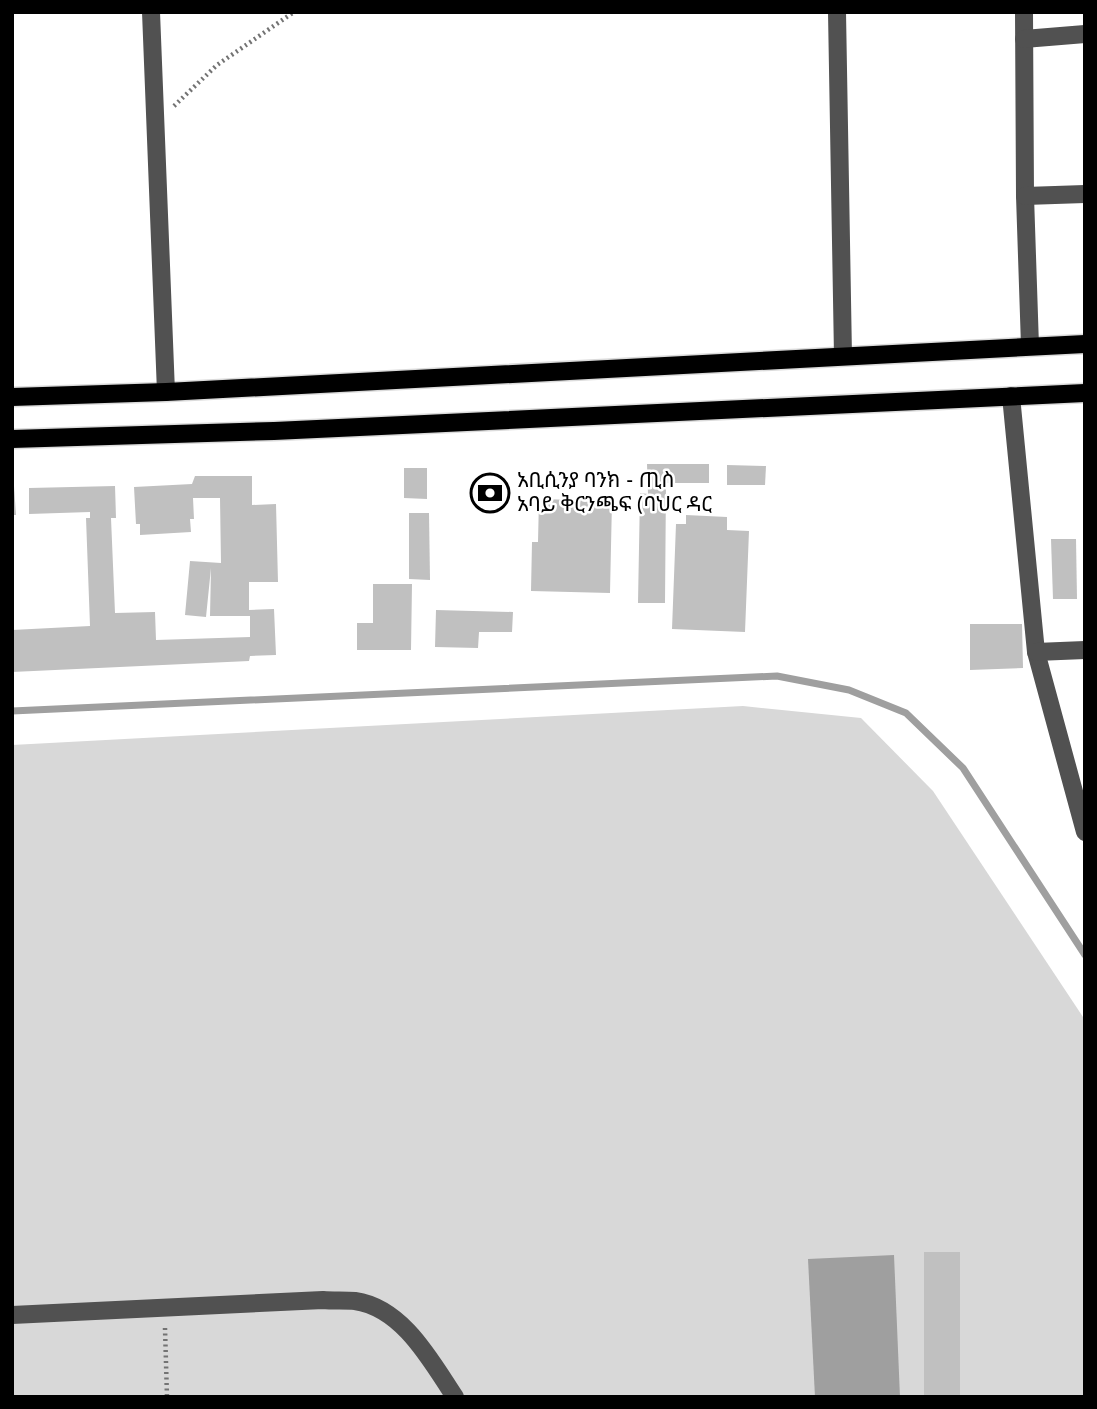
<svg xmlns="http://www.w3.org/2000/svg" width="1097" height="1409" font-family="Overpass,'Noto Sans Ethiopic',sans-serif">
	<rect width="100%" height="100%" fill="#fff"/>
	<path fill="#d8d8d8" d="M743,706L861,718L933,791L1085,1020V1397H12V745Z"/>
	<path fill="#9f9f9f" d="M894,1255L900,1397H815L808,1259Z"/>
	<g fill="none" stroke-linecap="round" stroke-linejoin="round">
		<path stroke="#9f9f9f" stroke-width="7" d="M12,711L777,676L849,690L906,713L963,768L1085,955"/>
	</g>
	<g fill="#c0c0c0">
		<path d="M647,464H709V483H666L665,603H638L640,493L648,494Z"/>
		<path d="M727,465L766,466L765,485H727Z"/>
		<path d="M404,468H427V499L404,498Z"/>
		<path d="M195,476H252V505L276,504L278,582H249V610L274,609L276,655L250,656L249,661L12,672V630L90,626L86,518H90V512L29,514V488L115,486L116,518H111L115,613L155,612L156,640L250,637V616H210L211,568L206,617L185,615L190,561L221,563L220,498H193L194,519H190L191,532L140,535V524H136L134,487L192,484Z"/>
		<path d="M12,486H14L16,515H12Z"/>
		<path d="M539,499L612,501L610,593L531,591L532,542H538Z"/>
		<path d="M409,513H429L430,580L409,579Z"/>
		<path d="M686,515L727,517V530L749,531L745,632L672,629L676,524H686Z"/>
		<path d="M1051,539H1076L1077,599H1053Z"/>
		<path d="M373,584H412L411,650H357V623H373Z"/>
		<path d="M436,610L513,612L512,632H479L478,648L435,647Z"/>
		<path d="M970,624H1022L1023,668L970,670Z"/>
		<rect x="924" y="1252" width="36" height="145"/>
	</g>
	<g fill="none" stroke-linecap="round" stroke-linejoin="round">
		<defs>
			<g id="major">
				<path d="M12,397L166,392L1085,344"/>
				<path d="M12,439L274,431L1085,393"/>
			</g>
		</defs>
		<use href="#major" stroke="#dbdbdb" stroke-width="21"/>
		<g stroke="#737373" stroke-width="4.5" stroke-dasharray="2 3.5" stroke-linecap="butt">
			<path d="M174,106L217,65L294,12"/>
			<path d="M165,1328L167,1397"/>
		</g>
		<g stroke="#515151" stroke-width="18">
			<path d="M151,12L166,392"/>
			<path d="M837,12L843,356"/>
			<path d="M1024,12L1025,196L1030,346"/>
			<path d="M1024,39L1085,34"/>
			<path d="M1025,196L1085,194"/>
			<path d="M1011,396L1036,652L1085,832"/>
			<path d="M1036,652L1085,650"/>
			<path d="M12,1315L323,1300C333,1301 345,1300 355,1301C403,1308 431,1361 455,1397"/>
		</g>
		<use href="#major" stroke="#000" stroke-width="18"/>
	</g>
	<defs>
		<symbol id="bank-ring" viewBox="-11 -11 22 22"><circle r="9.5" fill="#fff" stroke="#000" stroke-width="1.5"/><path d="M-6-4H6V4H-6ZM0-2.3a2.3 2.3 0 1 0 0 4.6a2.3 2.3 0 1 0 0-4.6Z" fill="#000"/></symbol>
	</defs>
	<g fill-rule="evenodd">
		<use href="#bank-ring" x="468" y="471" width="44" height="44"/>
	</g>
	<g text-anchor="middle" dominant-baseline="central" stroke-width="5" stroke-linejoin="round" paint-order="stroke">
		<g font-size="21" fill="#000" stroke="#fff" text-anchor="start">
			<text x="517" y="481">አቢሲንያ ባንክ - ጢስ<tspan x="517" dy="24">አባይ ቅርንጫፍ (ባህር ዳር</tspan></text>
		</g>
	</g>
	<rect width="1097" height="1409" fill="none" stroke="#000000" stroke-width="28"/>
</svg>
